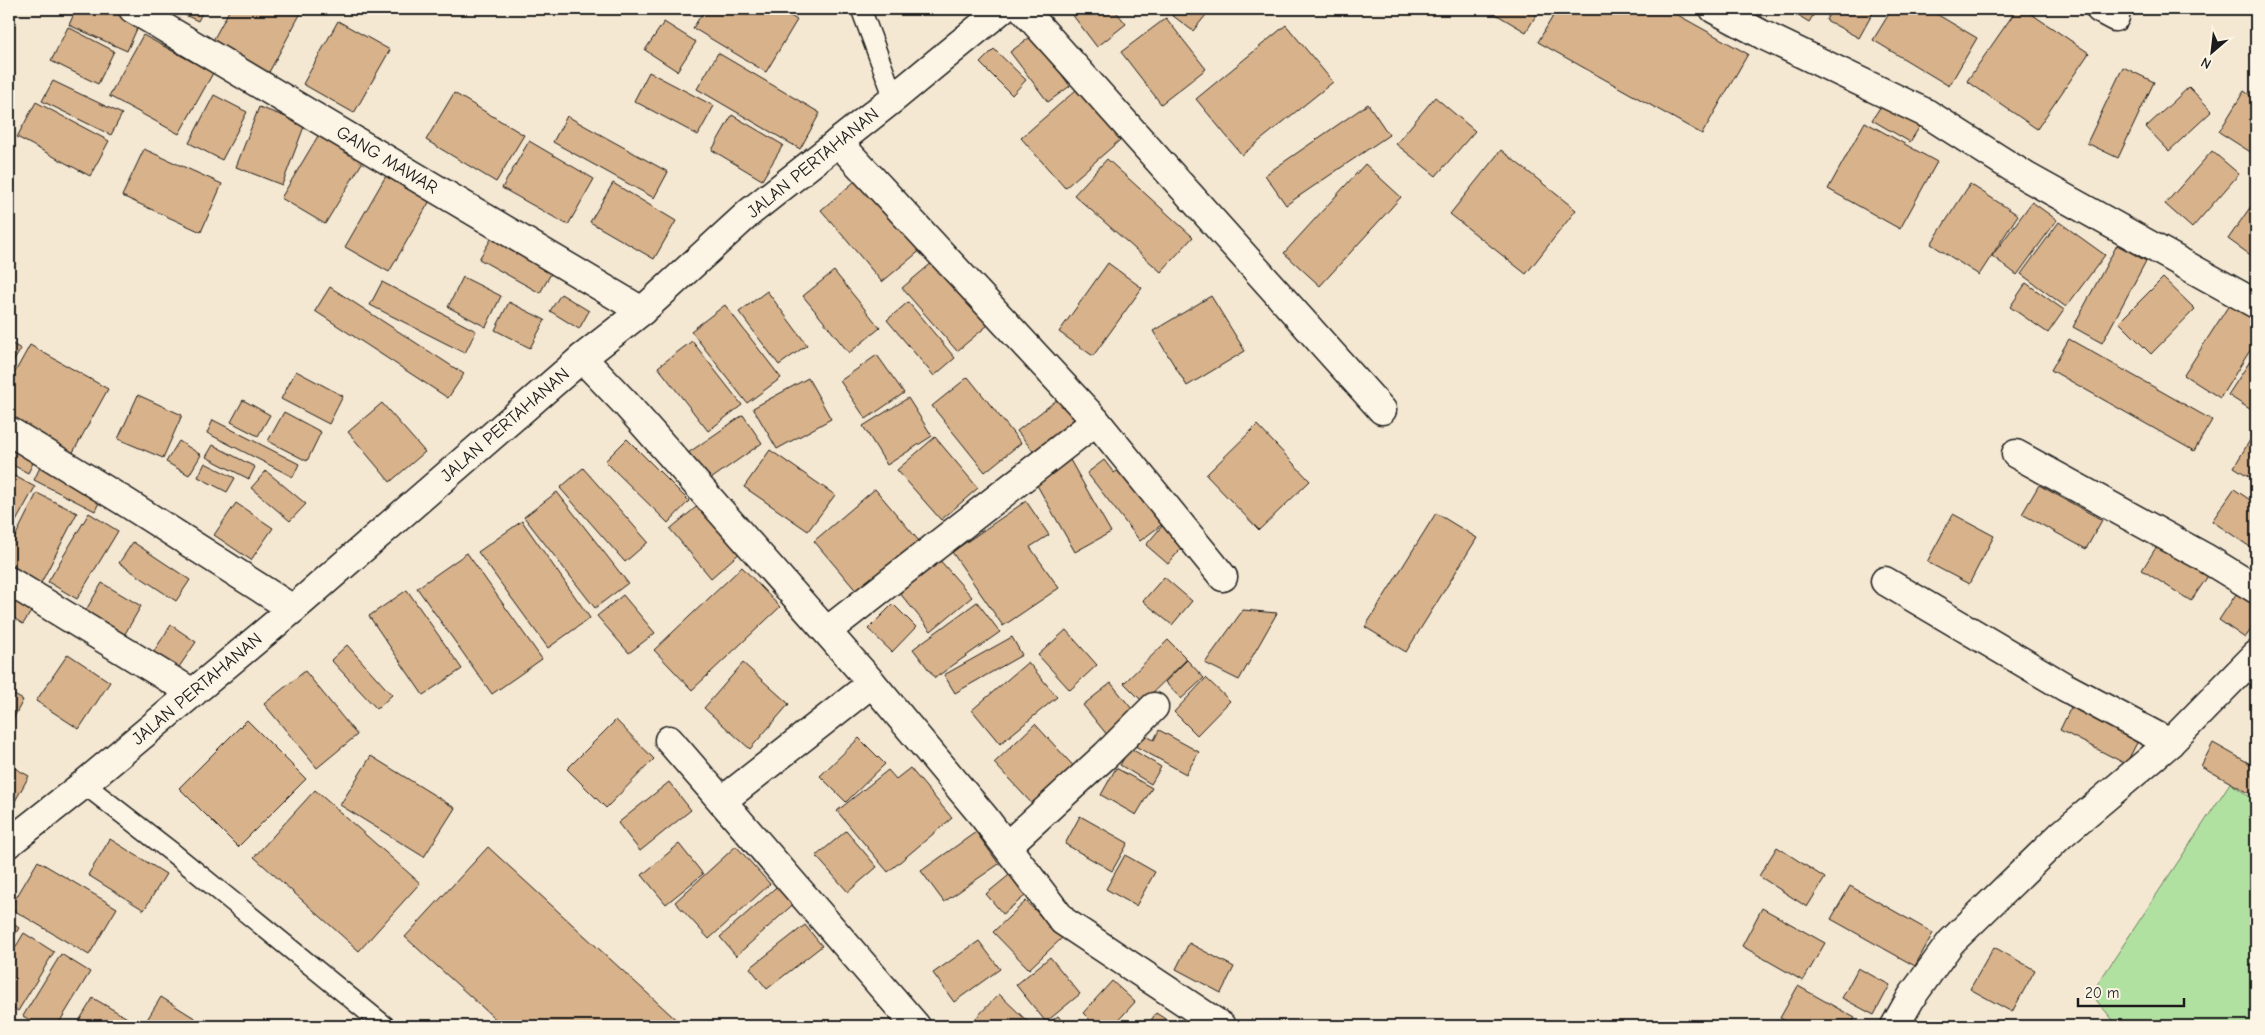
<svg xmlns="http://www.w3.org/2000/svg" width="2265" height="1035" font-family="'Comic Neue',sans-serif">
	<rect width="100%" height="100%" fill="#f5e8d3"/>
	<filter id="ink" filterUnits="userSpaceOnUse"><feTurbulence type="fractalNoise" baseFrequency=".02" numOctaves="2"/><feDisplacementMap in="SourceGraphic" scale="10" xChannelSelector="R" yChannelSelector="G"/><feConvolveMatrix kernelMatrix="1 2 1 2 8 2 1 2 1" color-interpolation-filters="sRGB"/></filter>
	<g filter="url(#ink)">
		<path fill="#b1e1a1" stroke="#667e5e" d="M2230,783L2256,801V1026H2118L2091,994Z"/>
		<g fill="#d8b28a" stroke="#1c1c1c">
			<path d="M76,9H111L140,22L127,51L69,25Z"/>
			<path d="M172,9H204L198,21Z"/>
			<path d="M230,9H303L267,76L210,46Z"/>
			<path d="M705,9H779L797,20L766,72L693,28Z"/>
			<path d="M1068,9H1114L1126,24L1097,47Z"/>
			<path d="M1164,9H1208L1210,10L1193,31Z"/>
			<path d="M1487,9H1540L1526,32Z"/>
			<path d="M1557,9H1667L1748,54L1702,134L1538,42Z"/>
			<path d="M1788,9H1817L1809,22Z"/>
			<path d="M1832,9H1875L1859,38L1826,20Z"/>
			<path d="M1892,9H1928L1977,38L1949,86L1873,40Z"/>
			<path d="M2017,9H2024L2089,53L2037,129L1967,81Z"/>
			<path d="M1166,18L1206,69L1161,104L1121,52Z"/>
			<path d="M338,21L390,50L354,113L303,84Z"/>
			<path d="M664,22L696,42L677,71L645,50Z"/>
			<path d="M1286,25L1333,82L1242,155L1196,99Z"/>
			<path d="M68,27L114,51L98,84L51,61Z"/>
			<path d="M143,35L213,73L179,134L109,96Z"/>
			<path d="M1033,35L1070,86L1048,102L1010,52Z"/>
			<path d="M994,49L1026,80L1012,95L980,63Z"/>
			<path d="M718,53L820,113L800,149L697,89Z"/>
			<path d="M2123,67L2154,82L2118,158L2087,143Z"/>
			<path d="M649,72L714,106L698,135L634,101Z"/>
			<path d="M53,81L122,114L111,135L42,101Z"/>
			<path d="M1084,83L1128,133L1065,188L1021,138Z"/>
			<path d="M2189,87L2212,111L2169,151L2146,127Z"/>
			<path d="M2244,91L2256,99V147L2252,153L2219,132Z"/>
			<path d="M454,93L524,135L496,182L426,140Z"/>
			<path d="M214,95L247,112L222,160L189,143Z"/>
			<path d="M1435,97L1475,131L1436,176L1396,144Z"/>
			<path d="M1886,98L1924,120L1910,142L1872,120Z"/>
			<path d="M36,102L109,141L90,176L17,137Z"/>
			<path d="M1368,104L1389,135L1286,205L1265,175Z"/>
			<path d="M259,107L305,124L282,185L236,167Z"/>
			<path d="M732,115L783,145L762,180L712,150Z"/>
			<path d="M567,116L668,172L654,198L553,142Z"/>
			<path d="M1865,122L1937,162L1900,229L1828,189Z"/>
			<path d="M321,131L365,158L325,224L281,198Z"/>
			<path d="M529,141L594,179L568,225L502,188Z"/>
			<path d="M144,149L222,184L201,232L122,196Z"/>
			<path d="M1501,150L1576,210L1526,274L1450,214Z"/>
			<path d="M2212,151L2239,174L2192,228L2165,204Z"/>
			<path d="M1107,159L1193,237L1161,272L1074,195Z"/>
			<path d="M1365,164L1401,197L1320,286L1284,253Z"/>
			<path d="M391,167L435,192L389,272L345,247Z"/>
			<path d="M861,176L922,249L882,282L821,210Z"/>
			<path d="M613,183L676,221L654,259L590,222Z"/>
			<path d="M1970,184L2018,215L1979,275L1931,244Z"/>
			<path d="M2256,199V259L2228,239Z"/>
			<path d="M2032,202L2057,220L2017,275L1992,256Z"/>
			<path d="M2059,222L2105,255L2066,307L2021,274Z"/>
			<path d="M493,236L553,270L540,293L479,259Z"/>
			<path d="M2117,245L2146,261L2102,343L2073,327Z"/>
			<path d="M940,256L994,320L957,351L902,288Z"/>
			<path d="M1108,263L1142,288L1093,356L1059,332Z"/>
			<path d="M834,271L880,328L849,353L803,296Z"/>
			<path d="M463,277L501,296L486,327L448,307Z"/>
			<path d="M2163,278L2195,309L2151,354L2119,322Z"/>
			<path d="M382,282L476,331L465,353L370,305Z"/>
			<path d="M2026,283L2064,310L2048,333L2010,307Z"/>
			<path d="M330,287L464,374L448,398L315,311Z"/>
			<path d="M767,291L807,345L779,365L739,312Z"/>
			<path d="M561,294L589,311L579,329L550,311Z"/>
			<path d="M1211,296L1245,351L1187,386L1153,331Z"/>
			<path d="M509,302L545,320L530,348L495,330Z"/>
			<path d="M908,302L955,358L934,376L887,320Z"/>
			<path d="M2231,302L2256,318V341L2220,398L2184,375Z"/>
			<path d="M725,305L781,378L747,403L691,331Z"/>
			<path d="M2069,339L2212,420L2194,451L2051,370Z"/>
			<path d="M692,341L742,405L708,431L658,367Z"/>
			<path d="M9,342L21,349L9,369Z"/>
			<path d="M30,345L108,389L71,456L9,421V383Z"/>
			<path d="M2256,352V413L2228,395Z"/>
			<path d="M877,355L904,393L866,419L840,381Z"/>
			<path d="M296,371L343,396L329,424L281,399Z"/>
			<path d="M968,377L1021,443L985,472L932,406Z"/>
			<path d="M808,378L831,419L777,449L753,408Z"/>
			<path d="M1067,392L1091,422L1041,461L1017,431Z"/>
			<path d="M138,395L182,415L163,458L118,439Z"/>
			<path d="M908,398L932,436L887,465L863,426Z"/>
			<path d="M243,400L270,415L258,436L231,422Z"/>
			<path d="M382,403L425,452L390,482L348,432Z"/>
			<path d="M284,412L321,432L307,461L268,441Z"/>
			<path d="M743,415L762,443L708,481L688,453Z"/>
			<path d="M213,420L299,464L293,477L207,433Z"/>
			<path d="M1257,425L1310,481L1259,530L1206,475Z"/>
			<path d="M2256,430V481L2234,467Z"/>
			<path d="M935,437L978,488L941,520L897,470Z"/>
			<path d="M627,439L689,501L668,523L605,461Z"/>
			<path d="M179,441L201,455L189,475L166,462Z"/>
			<path d="M9,442L36,457L28,473L9,463Z"/>
			<path d="M213,445L255,467L249,479L206,457Z"/>
			<path d="M770,450L835,495L808,531L744,487Z"/>
			<path d="M1070,460L1111,532L1075,552L1034,480Z"/>
			<path d="M1104,460L1114,473L1122,467L1172,517L1140,541L1087,473Z"/>
			<path d="M42,463L103,494L95,511L34,480Z"/>
			<path d="M205,463L235,478L227,492L198,477Z"/>
			<path d="M583,468L648,542L625,562L560,488Z"/>
			<path d="M266,471L306,504L290,521L251,488Z"/>
			<path d="M9,473L35,487L9,534Z"/>
			<path d="M2039,485L2102,520L2086,549L2022,514Z"/>
			<path d="M875,489L919,541L858,593L814,541Z"/>
			<path d="M2234,489L2256,504V551L2212,521Z"/>
			<path d="M557,492L628,583L595,608L524,517Z"/>
			<path d="M37,493L77,513L40,585L9,569V549Z"/>
			<path d="M1026,501L1049,535L1030,547L1059,588L1003,626L952,552Z"/>
			<path d="M236,503L273,528L251,560L214,535Z"/>
			<path d="M701,503L742,551L711,578L670,529Z"/>
			<path d="M89,513L118,531L77,599L48,582Z"/>
			<path d="M1436,513L1477,538L1406,652L1365,627Z"/>
			<path d="M1953,514L1994,536L1969,584L1927,562Z"/>
			<path d="M522,521L590,618L548,648L478,552Z"/>
			<path d="M1162,526L1184,545L1168,564L1146,545Z"/>
			<path d="M2160,541L2210,573L2191,601L2142,570Z"/>
			<path d="M133,542L190,580L176,601L119,563Z"/>
			<path d="M467,553L542,659L492,694L417,588Z"/>
			<path d="M938,558L972,597L931,631L898,591Z"/>
			<path d="M742,567L780,607L692,690L654,650Z"/>
			<path d="M1164,577L1192,601L1172,625L1143,601Z"/>
			<path d="M2244,582L2256,590V622L2245,638L2219,620Z"/>
			<path d="M102,583L141,606L122,639L83,615Z"/>
			<path d="M9,588L36,604L23,624L9,615Z"/>
			<path d="M407,590L462,669L423,695L369,616Z"/>
			<path d="M623,595L655,633L629,653L597,616Z"/>
			<path d="M977,602L1000,632L935,678L913,649Z"/>
			<path d="M893,604L916,627L892,652L868,629Z"/>
			<path d="M1243,610L1277,613L1239,680L1205,663Z"/>
			<path d="M171,625L196,642L177,670L152,654Z"/>
			<path d="M1066,630L1097,665L1070,690L1038,655Z"/>
			<path d="M1012,637L1022,655L955,693L944,675Z"/>
			<path d="M1168,640L1187,659L1143,702L1124,683Z"/>
			<path d="M347,645L392,695L377,709L331,660Z"/>
			<path d="M68,654L110,682L79,729L36,701Z"/>
			<path d="M1187,660L1204,678L1181,699L1165,682Z"/>
			<path d="M1028,662L1057,697L1000,744L972,710Z"/>
			<path d="M743,663L789,704L750,749L704,708Z"/>
			<path d="M305,671L357,735L317,768L264,704Z"/>
			<path d="M1206,678L1230,701L1197,735L1174,712Z"/>
			<path d="M1111,683L1136,714L1108,736L1083,705Z"/>
			<path d="M9,692L23,700L9,727Z"/>
			<path d="M2073,703L2140,737L2126,764L2060,730Z"/>
			<path d="M247,720L306,779L238,847L179,788Z"/>
			<path d="M616,720L654,759L606,808L567,769Z"/>
			<path d="M1035,724L1078,771L1037,809L994,763Z"/>
			<path d="M1159,730L1199,752L1186,774L1135,746L1142,734L1154,740Z"/>
			<path d="M859,738L885,764L846,802L820,776Z"/>
			<path d="M2213,743L2256,767V797L2201,766Z"/>
			<path d="M1130,748L1161,767L1151,784L1120,765Z"/>
			<path d="M371,756L455,808L424,857L340,805Z"/>
			<path d="M9,765L29,776L9,812Z"/>
			<path d="M910,768L952,818L888,872L837,811L888,770L896,779Z"/>
			<path d="M1116,768L1152,788L1136,815L1101,795Z"/>
			<path d="M669,782L691,810L640,851L618,823Z"/>
			<path d="M315,790L420,883L359,951L254,857Z"/>
			<path d="M1080,816L1128,843L1112,871L1065,844Z"/>
			<path d="M846,831L877,867L848,892L816,856Z"/>
			<path d="M976,832L999,864L944,902L921,871Z"/>
			<path d="M110,839L166,874L144,910L88,875Z"/>
			<path d="M679,844L703,874L666,904L642,875Z"/>
			<path d="M736,846L770,884L709,939L675,902Z"/>
			<path d="M488,847L683,1026H503L405,937Z"/>
			<path d="M1777,847L1825,878L1807,907L1759,876Z"/>
			<path d="M1125,855L1155,872L1136,906L1106,889Z"/>
			<path d="M38,861L117,908L89,955L10,908Z"/>
			<path d="M1019,867L1036,887L1003,914L986,894Z"/>
			<path d="M783,881L799,899L736,956L720,937Z"/>
			<path d="M1850,886L1933,933L1915,966L1831,919Z"/>
			<path d="M1026,901L1062,938L1029,969L993,932Z"/>
			<path d="M1762,908L1825,943L1803,981L1742,946Z"/>
			<path d="M9,921L19,928L9,944Z"/>
			<path d="M805,925L822,946L767,989L750,968Z"/>
			<path d="M24,933L54,952L18,1011L9,1005V958Z"/>
			<path d="M979,941L1000,969L954,1002L933,973Z"/>
			<path d="M1189,943L1234,967L1221,993L1176,969Z"/>
			<path d="M1994,947L2035,970L2012,1012L1970,989Z"/>
			<path d="M61,954L90,972L57,1026H40L23,1016Z"/>
			<path d="M1050,957L1080,994L1046,1022L1016,985Z"/>
			<path d="M1858,968L1890,985L1874,1015L1842,998Z"/>
			<path d="M1112,981L1135,1002L1113,1026H1096L1083,1013Z"/>
			<path d="M1798,986L1855,1018L1850,1026H1795L1780,1018Z"/>
			<path d="M999,994L1029,1023L1026,1026H979L973,1021Z"/>
			<path d="M161,997L204,1024L203,1026H151L145,1023Z"/>
			<path d="M93,998L141,1026H76Z"/>
			<path d="M1156,1013L1176,1026H1147Z"/>
			<path d="M1058,1016L1066,1026H1045Z"/>
		</g>
		<g fill="none" stroke-linecap="round" stroke-linejoin="round">
			<defs>
				<g id="service">
					<path d="M861,9L894,98"/>
					<path d="M84,784L173,853L385,1026"/>
				</g>
				<g id="minor">
					<path d="M133,9L642,311"/>
					<path d="M1023,9L1382,410"/>
					<path d="M2100,9L2115,17"/>
					<path d="M838,142L1096,421L1223,577"/>
					<path d="M582,358L626,404L872,683L984,817L1063,921L1221,1026"/>
					<path d="M9,431L127,503L293,609"/>
					<path d="M2016,454L2204,557L2256,589"/>
					<path d="M9,581L193,693"/>
					<path d="M1885,581L2065,687L2170,743"/>
					<path d="M827,631L1096,421"/>
					<path d="M669,740L916,1026"/>
					<path d="M722,801L872,683"/>
					<path d="M1007,846L1106,755L1154,707"/>
					<path d="M1895,1026L1912,996L1951,942L2061,835L2170,743L2256,655"/>
				</g>
				<path id="tertiary" d="M1714,9L1763,35L1928,114L2027,177L2256,304"/>
				<path id="primary" d="M9,843L84,784L293,609L582,358L642,311L750,212L894,98L1002,9"/>
			</defs>
			<use href="#service" stroke="#1c1c1c" stroke-width="22"/>
			<use href="#minor" stroke="#1c1c1c" stroke-width="31"/>
			<use href="#tertiary" stroke="#1c1c1c" stroke-width="31"/>
			<use href="#primary" stroke="#1c1c1c" stroke-width="31"/>
			<use href="#service" stroke="#fcf5e5" stroke-width="19"/>
			<use href="#minor" stroke="#fcf5e5" stroke-width="28"/>
			<use href="#tertiary" stroke="#fcf5e5" stroke-width="28"/>
			<use href="#primary" stroke="#fcf5e5" stroke-width="28"/>
		</g>
	</g>
	<g text-anchor="middle" dominant-baseline="central" stroke-width="4.5" stroke-linejoin="round" paint-order="stroke">
		<g font-size="18" fill="#1c1c1c" stroke="#fcf5e5">
			<text transform="translate(387 160) rotate(31)">GANG MAWAR</text>
			<text transform="translate(813 163) rotate(-39)">JALAN PERTAHANAN</text>
			<text transform="translate(505 425) rotate(-41)">JALAN PERTAHANAN</text>
			<text transform="translate(197 689) rotate(-40)">JALAN PERTAHANAN</text>
		</g>
	</g>
	<rect width="2265" height="1035" fill="none" stroke="#fcf5e5" stroke-width="30"/>
	<rect x="15" y="15" width="2235" height="1005" fill="none" stroke="#1c1c1c" stroke-width="2" filter="url(#ink)"/>
	<g transform="translate(2212 52) rotate(208)" stroke="#fcf5e5" stroke-width="4" paint-order="stroke">
	<path d="M0-4L9 19L0 12L-9 19Z" fill="#1c1c1c"/>
	<text y="-8" font-size="14" font-weight="bold" text-anchor="middle" fill="#1c1c1c">N</text>
	</g>
	<path d="M2078 998v8h106v-8" fill="none" stroke="#1c1c1c" stroke-width="2.5"/>
	<text x="2085" y="998" font-size="15" fill="#1c1c1c" stroke="#fcf5e5" stroke-width="4" paint-order="stroke">20 m</text>
</svg>
